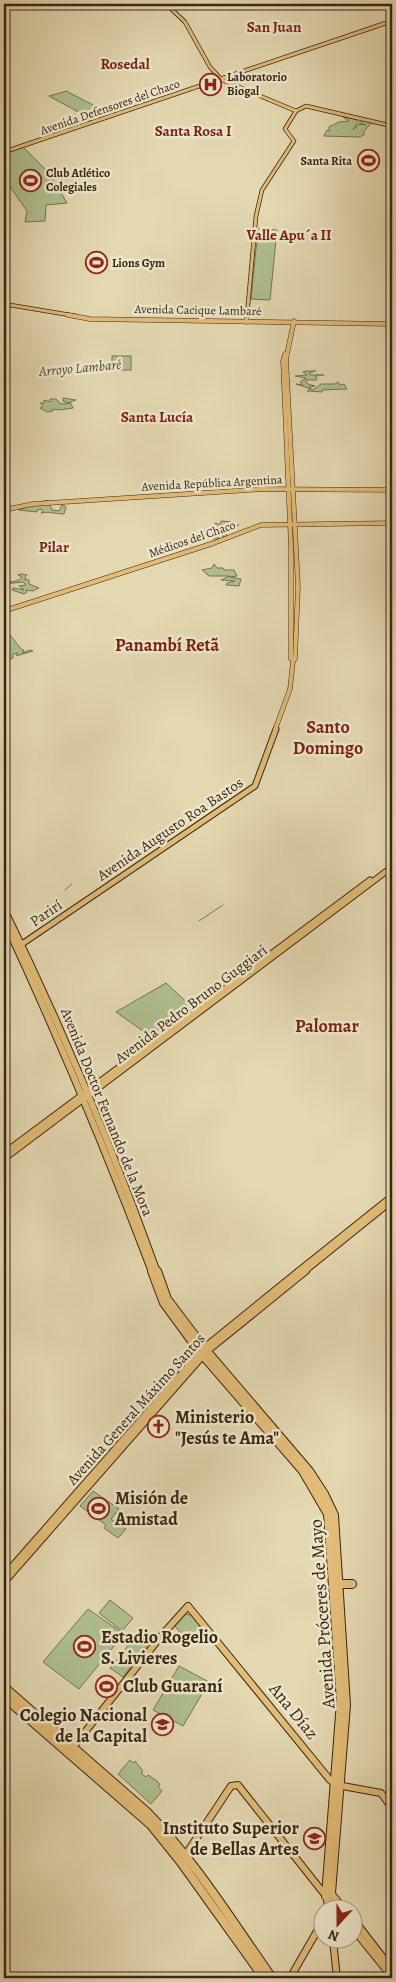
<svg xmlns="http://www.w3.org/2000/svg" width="396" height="1982" font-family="Alegreya,serif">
	<rect width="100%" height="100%" fill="#e4d8b1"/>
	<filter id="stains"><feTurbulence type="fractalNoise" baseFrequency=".004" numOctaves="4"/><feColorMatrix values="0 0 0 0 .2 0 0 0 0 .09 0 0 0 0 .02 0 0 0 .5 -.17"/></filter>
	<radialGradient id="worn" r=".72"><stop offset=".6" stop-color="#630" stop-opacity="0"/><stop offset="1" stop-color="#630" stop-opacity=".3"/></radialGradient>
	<g fill="#afc08f" stroke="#747352">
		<path d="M67,91L70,93L112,115L95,121L49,96Z"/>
		<path d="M343,117L355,119L358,122L353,130L359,124L366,125L359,123L363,120L373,122L363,132L365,134L360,137L324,136L327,130L329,131V127L339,122L349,121Z"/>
		<path d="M23,147L50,174L67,203L46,205L45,221L25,222L27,211L4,178V154Z"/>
		<path d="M258,229L277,230L270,300L251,299Z"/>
		<rect x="112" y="356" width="19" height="14"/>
		<path d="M306,371H316L309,373L310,375H324H316L317,380H305L308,384L315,386L309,387L313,390L321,384H335L338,382L340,385L344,384L347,389L322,390V392L307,391L311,389L296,384L303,385L300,382L306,378L295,376L307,375L303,372Z"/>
		<path d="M63,398L76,400L70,402L73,408L59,410L53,409V411L47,412L40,408L43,406L40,403H44V400L50,402V399H56L61,404L70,403L63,401Z"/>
		<path d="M47,500L53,511L54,510L59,511L62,505L66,507L64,514C54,514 50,511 41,513L43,512L41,509L37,510V512L19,510Z"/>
		<path d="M221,521L234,522L233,525H239L229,529L228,532L224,530V533L228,536L225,537L217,534L215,536L221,539H213L211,538L214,537L212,533L215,530L211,526L216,523L220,525Z"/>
		<path d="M214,564L217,568H223L224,570H234L237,576L230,577L241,579L239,586L226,585L227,583L235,581L221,580L230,576H209L202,570L212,568Z"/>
		<path d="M22,574L27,575L24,579L29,580V584L39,588L33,591L26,590L27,592L24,594L12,590L13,588L24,590L19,586L26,585L23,582L4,584V581C9,582 18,583 22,577L18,575Z"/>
		<path d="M6,634L10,635L22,650H24L22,653L30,650L33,651L16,656L18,653L13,654V658L6,660L10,657L4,658V635Z"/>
		<path d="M166,983L193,1008L153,1038L116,1012Z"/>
		<path d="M93,1491L119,1509L111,1519L126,1529L118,1538L104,1528L106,1525L80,1506Z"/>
		<path d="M110,1600L133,1618L122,1631L99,1613Z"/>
		<path d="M88,1609L124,1634L79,1689L43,1662Z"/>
		<path d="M185,1614L191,1615L205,1631L188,1642L175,1626Z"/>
		<path d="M137,1635L149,1644L134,1662L122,1653Z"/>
		<path d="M121,1655L133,1664L123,1677L110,1668Z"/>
		<path d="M179,1666L209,1682L183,1726L153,1710Z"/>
		<path d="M130,1760L133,1763L135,1761L143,1771L141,1773L146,1777L148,1775L157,1781L160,1785L158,1787L162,1791L151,1804L118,1774Z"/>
	</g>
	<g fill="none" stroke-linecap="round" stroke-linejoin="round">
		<g stroke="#707f6e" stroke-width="1">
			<path d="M65,890L72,884"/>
			<path d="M199,921L223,905"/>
		</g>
		<defs>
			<g id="major-far3">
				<path d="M166,4L185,22L210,67L222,80L296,111"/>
				<path d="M4,152L392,21"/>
				<path d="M4,304L76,316"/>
				<path d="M247,316L256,216L262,190L294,141L285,129L296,111L306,106L392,126"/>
			</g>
			<g id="major-far2">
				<path d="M68,315L90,319L392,324"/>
				<path d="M246,322L247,315"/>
				<path d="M285,354L283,361L291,547V659L293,661"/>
				<path d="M4,510L33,504L262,489L392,490"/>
				<path d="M4,611L214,543L261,525L392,523"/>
				<path d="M293,661L295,659L298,586L286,359L294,321"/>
				<path d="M275,730L290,689L293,661"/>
			</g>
			<g id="major-far1">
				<path d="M19,946L255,786L276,729"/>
				<path d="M4,1153L370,880"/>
				<path d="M4,1159L392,867"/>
				<path d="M297,1272L392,1196"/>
				<path d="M304,1272L392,1201"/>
			</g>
			<g id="major">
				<path d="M4,1576L204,1348L299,1271"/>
				<path d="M5,1581L206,1352L306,1271"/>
				<path d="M73,1747L162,1635L188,1606L330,1780L337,1785L381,1793L392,1808"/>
				<path d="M184,1857L231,1786L238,1785L337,1910"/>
				<path d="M331,1893L345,1910"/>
				<path d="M327,1899L328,1910"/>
				<path d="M354,1920L392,1969"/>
				<path d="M354,1930L392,1977"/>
				<path d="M333,1940L337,1978"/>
				<path d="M290,1978L324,1919"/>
			</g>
			<g id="highway-far1">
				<path d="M4,909C62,1028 113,1149 157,1272"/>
				<path d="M4,920C58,1036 107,1153 152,1272"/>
			</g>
			<g id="highway">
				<path d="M152,1271L164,1303L200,1352L303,1471L328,1514L341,1702L326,1896"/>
				<path d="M157,1271L167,1299L204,1348L309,1471L324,1494L334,1515L346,1705L331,1893"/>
				<path d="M4,1583L5,1580"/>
				<path d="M339,1584H352"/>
				<path d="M4,1687L147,1812C196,1862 232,1921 272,1978"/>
				<path d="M4,1697L151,1825L180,1861L264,1978"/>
			</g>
		</defs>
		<use href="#major-far3" stroke="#392614" stroke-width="4.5"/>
		<use href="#major-far2" stroke="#392614" stroke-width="5"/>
		<use href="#major-far1" stroke="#392614" stroke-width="7"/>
		<use href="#major" stroke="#392614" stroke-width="8"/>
		<use href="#highway-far1" stroke="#392614" stroke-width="8"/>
		<use href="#highway" stroke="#392614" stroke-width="10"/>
		<use href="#major-far3" stroke="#e2bc78" stroke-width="3"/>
		<use href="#major-far2" stroke="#e2bc78" stroke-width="4"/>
		<use href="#major-far1" stroke="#e2bc78" stroke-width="5"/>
		<use href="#major" stroke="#e2bc78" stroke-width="6"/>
		<use href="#highway-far1" stroke="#e2bc78" stroke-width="6"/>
		<use href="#highway" stroke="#e2bc78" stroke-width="8"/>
	</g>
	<defs>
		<symbol id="hospital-ring" viewBox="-11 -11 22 22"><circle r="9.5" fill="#ede6cc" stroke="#8f2418" stroke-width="1.5"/><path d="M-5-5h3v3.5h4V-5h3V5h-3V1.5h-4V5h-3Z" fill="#8f2418"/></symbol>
		<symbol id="stadium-ring" viewBox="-11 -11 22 22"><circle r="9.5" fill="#ede6cc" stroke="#8f2418" stroke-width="1.5"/><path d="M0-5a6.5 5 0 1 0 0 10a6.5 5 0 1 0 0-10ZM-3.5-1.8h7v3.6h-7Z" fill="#8f2418"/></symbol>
		<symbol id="church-ring" viewBox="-11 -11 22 22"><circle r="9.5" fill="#ede6cc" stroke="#8f2418" stroke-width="1.5"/><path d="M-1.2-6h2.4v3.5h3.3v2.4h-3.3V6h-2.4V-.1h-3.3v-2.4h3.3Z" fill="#8f2418"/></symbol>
		<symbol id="school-ring" viewBox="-11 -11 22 22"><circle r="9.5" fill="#ede6cc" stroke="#8f2418" stroke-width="1.5"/><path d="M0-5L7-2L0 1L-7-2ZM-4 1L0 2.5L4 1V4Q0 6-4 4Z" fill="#8f2418"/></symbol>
		<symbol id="university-ring" viewBox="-11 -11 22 22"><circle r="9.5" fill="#ede6cc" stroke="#8f2418" stroke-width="1.5"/><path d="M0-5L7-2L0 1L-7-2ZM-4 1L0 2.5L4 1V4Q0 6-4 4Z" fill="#8f2418"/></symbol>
	</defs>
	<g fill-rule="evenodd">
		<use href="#hospital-ring" x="198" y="72" width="25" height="25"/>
		<use href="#stadium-ring" x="356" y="148" width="25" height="25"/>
		<use href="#stadium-ring" x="18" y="168" width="25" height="25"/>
		<use href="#stadium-ring" x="84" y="250" width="25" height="25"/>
		<use href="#church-ring" x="146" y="1414" width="25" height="25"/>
		<use href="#stadium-ring" x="86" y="1496" width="25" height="25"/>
		<use href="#stadium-ring" x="72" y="1634" width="25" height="25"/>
		<use href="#stadium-ring" x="94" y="1674" width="25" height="25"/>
		<use href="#school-ring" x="150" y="1712" width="25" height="25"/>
		<use href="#university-ring" x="302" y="1826" width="25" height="25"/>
	</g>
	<g text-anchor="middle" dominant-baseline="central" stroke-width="5" stroke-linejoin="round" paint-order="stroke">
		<g font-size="12" font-weight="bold" fill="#392614" stroke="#ede6cc" text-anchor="start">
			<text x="227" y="77">Laboratorio<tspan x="227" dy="14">Biogal</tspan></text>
			<text x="352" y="161" text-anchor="end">Santa Rita</text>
			<text x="46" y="173">Club Atlético<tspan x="46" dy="14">Colegiales</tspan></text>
			<text x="112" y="263">Lions Gym</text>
		</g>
		<g font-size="12" fill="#392614" stroke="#ede6cc">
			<text transform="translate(110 107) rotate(-19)">Avenida Defensores del Chaco</text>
			<text transform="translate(198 310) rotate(1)">Avenida Cacique Lambaré</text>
			<text transform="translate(212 483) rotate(-3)">Avenida República Argentina</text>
			<text transform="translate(192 539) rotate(-19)">Médicos del Chaco</text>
		</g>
		<g font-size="14" font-style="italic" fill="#504b3a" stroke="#ede6cc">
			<text transform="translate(80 368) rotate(-5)">Arroyo Lambaré</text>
		</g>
		<g font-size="15" font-weight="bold" fill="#7a1f14" stroke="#ede6cc">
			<text x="274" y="27">San Juan</text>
			<text x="125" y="64">Rosedal</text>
			<text x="193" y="131">Santa Rosa I</text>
			<text x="289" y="235">Valle Apu´a II</text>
			<text x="157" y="417">Santa Lucía</text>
			<text x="54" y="547">Pilar</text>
		</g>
		<g font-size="15" fill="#392614" stroke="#ede6cc">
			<text transform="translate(170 829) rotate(-34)">Avenida Augusto Roa Bastos</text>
			<text transform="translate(46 913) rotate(-34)">Parirí</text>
			<text transform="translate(191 1004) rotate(-37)">Avenida Pedro Bruno Guggiari</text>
			<text transform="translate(107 1112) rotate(68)">Avenida Doctor Fernando de la Mora</text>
			<text transform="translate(136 1409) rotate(-48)">Avenida General Máximo Santos</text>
		</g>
		<g font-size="18" font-weight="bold" fill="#7a1f14" stroke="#ede6cc">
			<text x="167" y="645">Panambí Retã</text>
			<text x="328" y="727">Santo<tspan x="328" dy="21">Domingo</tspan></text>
			<text x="327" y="1026">Palomar</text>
		</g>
		<g font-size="18" font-weight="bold" fill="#392614" stroke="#ede6cc" text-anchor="start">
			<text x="175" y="1417">Ministerio<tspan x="175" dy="21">"Jesús te Ama"</tspan></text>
			<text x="115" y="1498">Misión de<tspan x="115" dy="21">Amistad</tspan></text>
			<text x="101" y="1637">Estadio Rogelio<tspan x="101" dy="21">S. Livieres</tspan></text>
			<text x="123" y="1686">Club Guaraní</text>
			<text x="147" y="1715" text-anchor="end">Colegio Nacional<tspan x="147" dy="21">de la Capital</tspan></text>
			<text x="299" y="1828" text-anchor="end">Instituto Superior<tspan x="299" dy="21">de Bellas Artes</tspan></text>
		</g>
		<g font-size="18" fill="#392614" stroke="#ede6cc">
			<text transform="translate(322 1614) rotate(-94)">Avenida Próceres de Mayo</text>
			<text transform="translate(294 1711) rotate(51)">Ana Díaz</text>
		</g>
	</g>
	<rect width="396" height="1982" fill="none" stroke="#e4d8b1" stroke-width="20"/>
	<rect x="5" y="5" width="386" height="1972" fill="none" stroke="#392614" stroke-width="2.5"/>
	<rect x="10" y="10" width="376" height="1962" fill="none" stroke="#392614"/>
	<g transform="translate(338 1924) rotate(201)"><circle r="24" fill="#ede6cc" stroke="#a59982"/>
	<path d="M0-4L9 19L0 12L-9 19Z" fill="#8f2418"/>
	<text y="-8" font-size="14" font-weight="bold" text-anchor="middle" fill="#392614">N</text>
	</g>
	<rect width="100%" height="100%" filter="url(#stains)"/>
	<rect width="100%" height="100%" fill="url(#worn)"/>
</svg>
